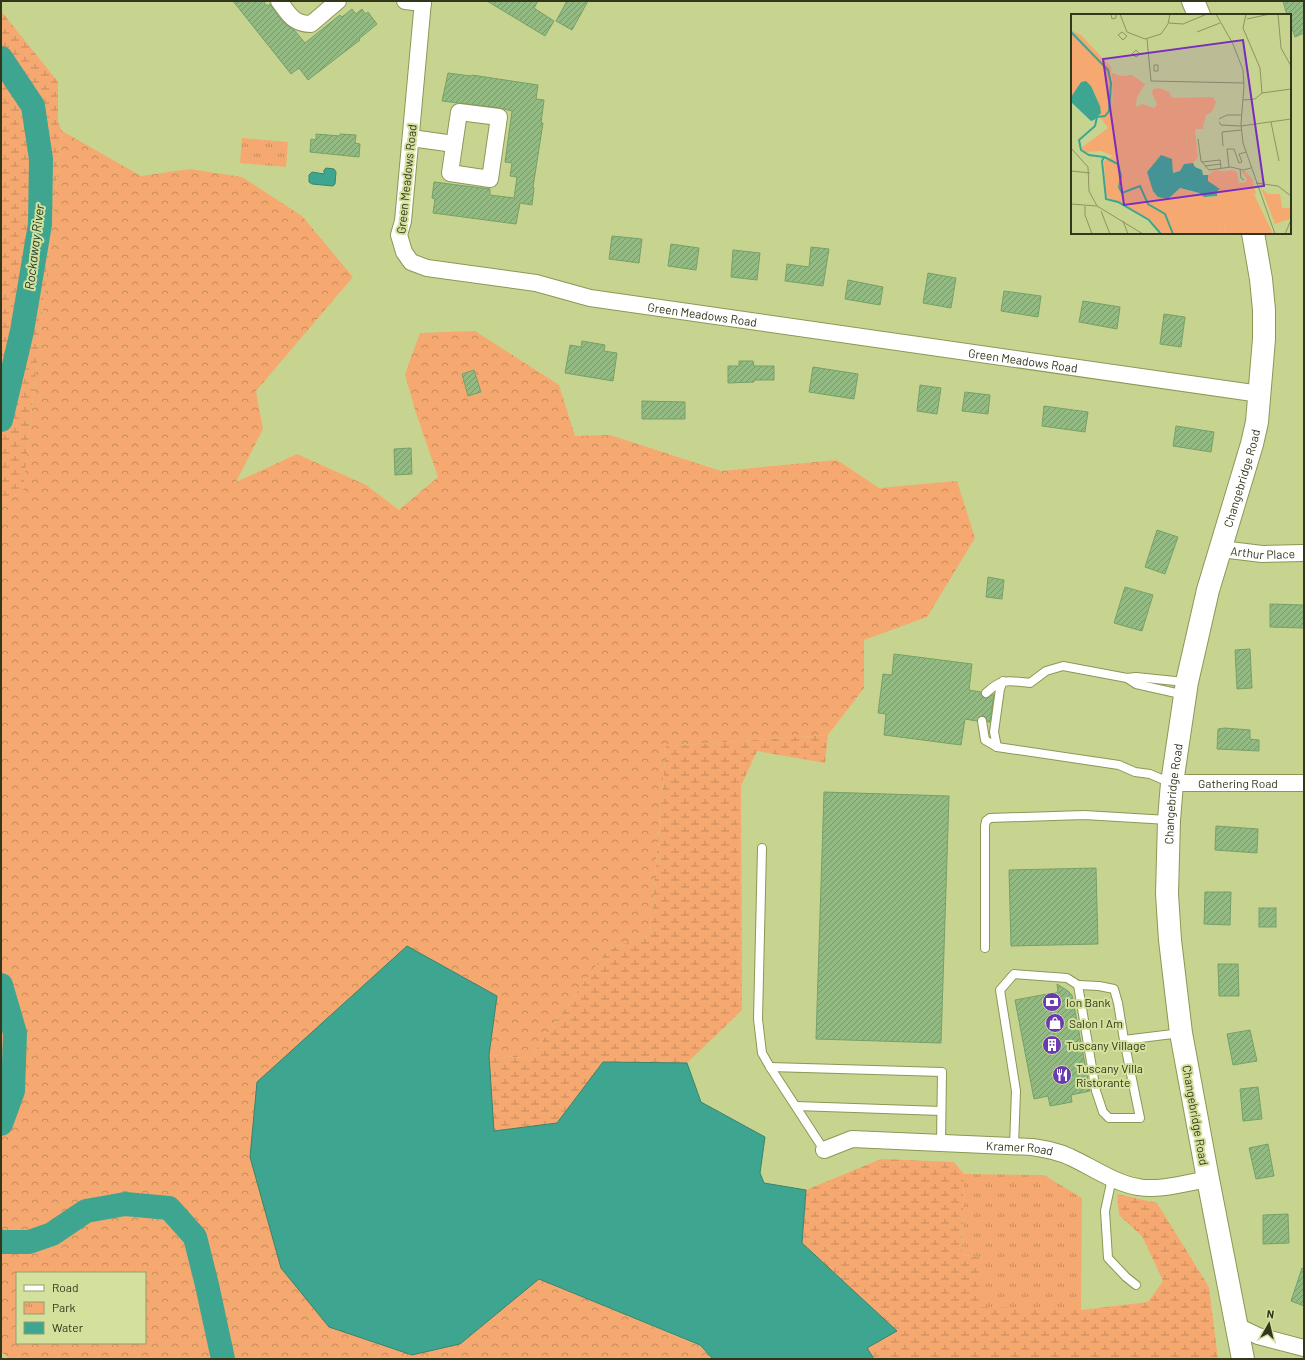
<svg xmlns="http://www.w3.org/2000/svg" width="1305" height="1360" font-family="Barlow,sans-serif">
	<defs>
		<pattern id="forest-crowns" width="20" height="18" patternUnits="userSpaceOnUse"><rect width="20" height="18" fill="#f5a970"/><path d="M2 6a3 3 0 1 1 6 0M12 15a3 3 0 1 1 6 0" fill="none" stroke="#c78a5b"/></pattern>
		<pattern id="wetland-marsh" width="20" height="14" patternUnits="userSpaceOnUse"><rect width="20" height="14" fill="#f5a970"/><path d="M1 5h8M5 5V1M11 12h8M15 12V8" fill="none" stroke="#c78a5b"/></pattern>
		<pattern id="park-tufts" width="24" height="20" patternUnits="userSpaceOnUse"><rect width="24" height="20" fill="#f5a970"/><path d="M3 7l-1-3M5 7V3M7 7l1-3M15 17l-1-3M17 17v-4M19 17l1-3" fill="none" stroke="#c78a5b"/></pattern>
		<pattern id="building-hatch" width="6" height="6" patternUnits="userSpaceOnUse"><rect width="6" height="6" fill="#92ba82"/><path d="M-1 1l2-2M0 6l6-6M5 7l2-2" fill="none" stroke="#78986a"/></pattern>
	</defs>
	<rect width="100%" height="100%" fill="#c7d490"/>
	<path fill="url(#forest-crowns)" fill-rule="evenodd" d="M62,131L141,176L190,169L242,177L302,216L353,277L256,391L263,429L236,482L297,454L366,485L399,510L438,477L415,410L405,374L420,333L475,331L559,385L575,436L610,435L721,471L837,460L879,488L957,481L975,538L927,617L864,640V688L828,735L666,746L650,935L608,949L530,1058L489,1055L497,996L412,1355L460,1344L539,1279L700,1346L713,1359H10L1,1352V503L23,491ZM17,1273H145V1343H17Z"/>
	<g fill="url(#wetland-marsh)">
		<path d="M1,11L58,82V122L62,131L23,491L1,503Z"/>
		<path d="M828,735L825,763L757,751L741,786L742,1010L687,1063L603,1062L557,1123L494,1132L489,1055L530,1058L608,949L650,935L666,746Z"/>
		<path d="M881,1159L954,1162L964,1174L962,1255L981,1257L1081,1310L1148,1302L1163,1281L1142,1236L1119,1215L1117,1194L1157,1203L1209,1287L1218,1359H874L866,1348L897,1331L802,1243L806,1190Z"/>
	</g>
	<g fill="url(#park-tufts)">
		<path d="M242,138L288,142L286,167L240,163Z"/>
		<path d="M964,1174L1044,1175L1082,1198L1081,1310L981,1307V1257L962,1255Z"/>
	</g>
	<g fill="#3ea590" stroke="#3a846d">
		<path d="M326,168L334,169L336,172L335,184L333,186L312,184L309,182V175L312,172L324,174V170Z"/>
		<path d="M407,946L497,996L489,1055L494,1131L557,1123L603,1062L687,1063L701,1102L765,1137L760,1173L764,1183L806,1190L802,1243L897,1331L867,1348L874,1359H713L700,1345L539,1279L460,1344L412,1355L329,1327L281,1268L250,1157L257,1082Z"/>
	</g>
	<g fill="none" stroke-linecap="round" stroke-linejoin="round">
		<g stroke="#3ea590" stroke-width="24">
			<path d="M1,58L33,106L41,159L40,224L22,331L1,420"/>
			<path d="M1,985L15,1033L13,1091L1,1124"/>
			<path d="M1,1242H29L52,1234L86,1211L125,1204L169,1208L195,1237L207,1285L223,1359"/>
		</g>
	</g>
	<g fill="url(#building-hatch)" stroke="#78a068">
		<path d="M233,1H263L267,6L270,4L282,21L294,30L305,43L340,15L342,17L352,9L356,14L362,9L365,14L368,12L377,24L359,39L360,40L308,80L299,68L291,74Z"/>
		<path d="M487,1H538L534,8L554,21L545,36Z"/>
		<path d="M567,1H588L572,30L556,21Z"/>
		<path d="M1283,1H1304V33L1295,37L1290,23V15H1287Z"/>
		<path d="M448,73L471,76L472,75L538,85L536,99L544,100L541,123H543L533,187L534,188L532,205L520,203L516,224L433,213L435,199L432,198L434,182L490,189V195L514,198L517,177L510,176L512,163L505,162L512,111L500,108L442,101Z"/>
		<path d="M316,134L340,136V134L356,135L355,143L360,144L359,157L310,152L311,139L316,140Z"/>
		<path d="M612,236L642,239L639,263L609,259Z"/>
		<path d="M671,244L699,248L696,270L668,266Z"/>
		<path d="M811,247L829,249L823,286L785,281L787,264L809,267Z"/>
		<path d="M733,250L760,253L757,280L731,277Z"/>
		<path d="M928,273L956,278L951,308L923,303Z"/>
		<path d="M848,280L883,287L880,305L845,299Z"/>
		<path d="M1004,291L1041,296L1038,317L1001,311Z"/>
		<path d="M1083,301L1120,307L1117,329L1079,322Z"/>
		<path d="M1164,314L1185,317L1181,347L1160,344Z"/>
		<path d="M582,341L605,345L604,351L617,353L613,381L565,373L570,345L581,347Z"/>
		<path d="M739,361H753L754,366H774V380H754V382L728,383V366H739Z"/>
		<path d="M813,367L858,374L854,399L809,392Z"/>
		<path d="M474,370L481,392L468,396L462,374Z"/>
		<path d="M920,385L941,388L937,414L917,411Z"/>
		<path d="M965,392L990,395L988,414L962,411Z"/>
		<path d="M642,401L685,402V419H642Z"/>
		<path d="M1044,406L1088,412L1085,432L1042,426Z"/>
		<path d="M1176,426L1214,432L1211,452L1173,446Z"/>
		<path d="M411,448L412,474L395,475L394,449Z"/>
		<path d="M1157,530L1178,537L1165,574L1145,567Z"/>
		<path d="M988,577L1004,580L1002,599L986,597Z"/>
		<path d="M1125,587L1153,595L1142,631L1114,623Z"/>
		<path d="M1270,604L1304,605V628L1270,627Z"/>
		<path d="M1250,649L1252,688L1237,689L1235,650Z"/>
		<path d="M894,654L972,664L969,690L981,692L982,696L985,698L989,697L994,694L990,722H988L986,718L984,716L979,717L977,721L965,719L961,745L884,735L886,714L878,713L883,674L892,675Z"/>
		<path d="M1225,728L1250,730V739L1259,740V751L1217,749L1218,729Z"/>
		<path d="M824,792L949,796L941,1043L816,1039Z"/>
		<path d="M1216,826L1258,829L1257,853L1215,850Z"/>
		<path d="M1096,868L1098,944L1011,946L1009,870Z"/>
		<path d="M1205,892H1231L1230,925L1204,924Z"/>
		<rect x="1259" y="908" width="17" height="19"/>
		<path d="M1218,964H1238L1239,996H1219Z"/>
		<path d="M1057,984L1068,991L1072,995L1090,1091L1071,1095L1072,1102L1050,1106L1048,1096L1034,1099L1015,1000L1058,992Z"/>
		<path d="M1250,1030L1257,1061L1233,1065L1227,1034Z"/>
		<path d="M1258,1087L1262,1119L1243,1121L1240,1089Z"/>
		<path d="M1268,1144L1274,1176L1256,1179L1249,1148Z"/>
		<path d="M1288,1214L1289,1243L1263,1244V1215Z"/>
		<path d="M1302,1268L1304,1269V1306L1291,1301Z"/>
	</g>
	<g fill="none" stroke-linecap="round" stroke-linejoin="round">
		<defs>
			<g id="service">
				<path d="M1127,678L1136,684L1185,695"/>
				<path d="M986,693C1003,677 1009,681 1030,683L1046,671L1063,666L1127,678L1136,677L1185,682"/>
				<path d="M982,721L985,740L997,747L1119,765L1135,772L1150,774L1171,783"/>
				<path d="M997,747L994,732L1000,689L1003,681"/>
				<path d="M762,848L758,1019L762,1053L770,1067L824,1150"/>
				<path d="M985,948V826L986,821L990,818L1084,815L1168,820"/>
				<path d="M1078,985L1099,986L1114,989L1118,1003L1124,1040"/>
				<path d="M770,1067L942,1072L941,1143"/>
				<path d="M796,1106L941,1111"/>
				<path d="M1014,1146L1016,1091L1000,990L1014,974L1067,978L1078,985L1096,1091L1103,1112L1109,1118H1140L1124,1040L1181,1033"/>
				<path d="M1112,1178L1105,1211L1108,1258L1126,1277L1136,1285"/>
			</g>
			<g id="minor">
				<path d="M279,1C289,14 293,24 311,24L338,1"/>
				<path d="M405,1L423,3"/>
				<path id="s1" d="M423,1L403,221L399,235L404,252L411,262L427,268L536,283L590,298L1260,394"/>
				<path d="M459,112L499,117L490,179L450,173Z"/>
				<path d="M411,138L454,144"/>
				<path id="s2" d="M1221,549L1262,554L1304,553"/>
				<path id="s3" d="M1172,783H1304"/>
				<path id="s4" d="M824,1150L852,1139L1032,1147C1045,1149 1058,1151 1070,1157C1092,1167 1114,1183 1138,1187C1159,1191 1186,1183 1208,1179"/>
				<path d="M1237,1326L1258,1336L1304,1348"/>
			</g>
			<g id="secondary">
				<path d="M1193,1L1199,15"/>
				<path id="s5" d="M1243,1359L1208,1179L1181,1033L1170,940L1167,894L1169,820L1172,783L1187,682L1208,590L1252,444L1257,422L1264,339V310L1261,279L1253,233"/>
			</g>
		</defs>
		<use href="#service" stroke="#8c9755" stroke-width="10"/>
		<use href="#minor" stroke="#8c9755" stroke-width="18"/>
		<use href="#secondary" stroke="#8c9755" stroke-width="24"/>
		<use href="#service" stroke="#fff" stroke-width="8"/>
		<use href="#minor" stroke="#fff" stroke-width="16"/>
		<use href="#secondary" stroke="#fff" stroke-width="22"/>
	</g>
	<defs>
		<symbol id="bank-disc" viewBox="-11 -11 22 22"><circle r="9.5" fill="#693ab2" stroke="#d4e19c"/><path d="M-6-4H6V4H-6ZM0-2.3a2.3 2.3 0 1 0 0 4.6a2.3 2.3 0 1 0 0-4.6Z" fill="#fff"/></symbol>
		<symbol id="shop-disc" viewBox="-11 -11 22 22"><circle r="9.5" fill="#693ab2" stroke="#d4e19c"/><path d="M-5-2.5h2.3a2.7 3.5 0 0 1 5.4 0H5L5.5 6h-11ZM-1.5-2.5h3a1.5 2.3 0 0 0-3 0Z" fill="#fff"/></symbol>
		<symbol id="building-disc" viewBox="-11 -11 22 22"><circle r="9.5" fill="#693ab2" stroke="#d4e19c"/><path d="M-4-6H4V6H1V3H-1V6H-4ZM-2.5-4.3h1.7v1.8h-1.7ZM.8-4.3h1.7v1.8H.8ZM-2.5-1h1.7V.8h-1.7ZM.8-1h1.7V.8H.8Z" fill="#fff"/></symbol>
		<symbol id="restaurant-disc" viewBox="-11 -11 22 22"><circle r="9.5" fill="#693ab2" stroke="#d4e19c"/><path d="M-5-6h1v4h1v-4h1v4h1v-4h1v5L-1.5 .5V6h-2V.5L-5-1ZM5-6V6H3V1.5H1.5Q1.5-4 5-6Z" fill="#fff"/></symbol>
	</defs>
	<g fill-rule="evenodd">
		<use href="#bank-disc" x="1041" y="991" width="22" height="22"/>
		<use href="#shop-disc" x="1044" y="1012" width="22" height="22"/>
		<use href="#building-disc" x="1041" y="1034" width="22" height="22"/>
		<use href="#restaurant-disc" x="1051" y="1064" width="22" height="22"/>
	</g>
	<g text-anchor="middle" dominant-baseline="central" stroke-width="4" stroke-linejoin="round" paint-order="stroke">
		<g font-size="12" fill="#32361b" stroke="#d4e19c">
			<text transform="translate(406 179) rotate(-84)">Green Meadows Road</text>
			<text stroke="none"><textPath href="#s1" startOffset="562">Green Meadows Road</textPath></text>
			<text stroke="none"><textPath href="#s1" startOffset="886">Green Meadows Road</textPath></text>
			<text stroke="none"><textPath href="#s5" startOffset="896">Changebridge Road</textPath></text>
			<text stroke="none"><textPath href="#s2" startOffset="42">Arthur Place</textPath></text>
			<text stroke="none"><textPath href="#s3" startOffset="66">Gathering Road</textPath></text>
			<text stroke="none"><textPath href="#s5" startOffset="572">Changebridge Road</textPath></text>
			<text transform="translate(1196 1115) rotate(80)">Changebridge Road</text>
			<text stroke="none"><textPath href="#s4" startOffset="198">Kramer Road</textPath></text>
		</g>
		<g font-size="12" fill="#32361b" stroke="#d4e19c" text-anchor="start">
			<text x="1066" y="1002">Ion Bank</text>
			<text x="1069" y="1023">Salon I Am</text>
			<text x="1066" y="1045">Tuscany Village</text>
			<text x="1076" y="1068">Tuscany Villa<tspan x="1076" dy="14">Ristorante</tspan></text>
		</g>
		<g font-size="13" font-style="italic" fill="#103029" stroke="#d4e19c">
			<text transform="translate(34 247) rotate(-83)">Rockaway River</text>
		</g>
	</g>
	<g transform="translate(1071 14)">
		<rect width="220" height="220" fill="#c7d490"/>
		<path d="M41,59L50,62L61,61L74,70L66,83L65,93L71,90L83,94L86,90L81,79L82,75L88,74L98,78L101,84L142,83L145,88L141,98L135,101L132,112L115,116L116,136L112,138L105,151H101L97,185L109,174L138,183L135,185L148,205L149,220H91L80,206L35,182L33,147L42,142L30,137L15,138L10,134L37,114L31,106L42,98ZM183,180L202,220H155L153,183Z" fill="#f5a970"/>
		<path d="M0,16L10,21L40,53L42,98L31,106L28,102L29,92L20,72L10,68L0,83ZM132,112V115H125L124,118L127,143L122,149L113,150L109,158L102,159L101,151H105L112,138L116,136L115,115ZM144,156L153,157L157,171L175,168L176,165L170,157H174L181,165L185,180L154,184L159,205L154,211L155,220H149L148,205L145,203L139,204V195L131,189L138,183L146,182L145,177L148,175L137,167V161ZM190,174L197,180H209L211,194H220L219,205L204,210Z" fill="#f5a970"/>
		<path d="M162,156L166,158L168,170L157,171L153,157Z" fill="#f5a970"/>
		<path d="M15,67L20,72L29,92L30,99L23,106L20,107L0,88V83L10,68ZM90,141L101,145L102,159L109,157L113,150L122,149L124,153L131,156L132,161H137V167L149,175L146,177V182L133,183L128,179L109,174L97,185L87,183L82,177L76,158Z" fill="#3ea590"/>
		<path fill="none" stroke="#3ea590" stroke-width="2" d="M0,18L37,56L40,69L38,97L34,102L26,103L24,112L8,126L10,136L18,141L33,143L31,147L35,185L47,188L78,206L90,220M33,143L47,150L50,162L48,173L51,179L69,172L77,190L94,200L102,220"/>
		<path fill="none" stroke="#8b9561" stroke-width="1" d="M40,0L41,5L45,4V0M49,0L56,18L74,25L90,20L97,10L99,0M145,0L162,30L172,56L173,72L170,110L172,129L204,220M207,0L210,34L220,52M176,5L199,0M98,9L112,10L136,0M51,18L56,22L52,26L47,21ZM126,18L149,9M76,25L80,67L173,69M69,40L65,43L61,40L65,36L69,40L78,39M83,51H87V57H83ZM191,79L220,75M172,86L184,85L191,79L189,54L172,14L175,0M148,105L156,101H170M148,108L150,111L170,112L220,105M200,108L208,147M127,125L130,147L138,156L160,153L172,156L180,154M152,132L151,118L170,116M0,134L17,153L18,177L26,192L72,220M131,148L149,146L150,154M134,152L150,150M158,153L156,135H163L168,149L171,148L168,140L175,138M169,155L170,164L173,166M0,157L19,159M185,169L207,172L220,182M0,190L26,192M14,192V201L21,220M30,197L39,220M52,207L57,220M214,220L220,206"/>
		<path fill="#7b2cbf" fill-opacity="0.15" stroke="#7b2cbf" stroke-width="2" d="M172,26L193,172L53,191L32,45Z"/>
		<rect width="220" height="220" fill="none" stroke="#32361b" stroke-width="2"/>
	</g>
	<rect width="1305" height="1360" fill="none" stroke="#32361b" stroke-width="4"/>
	<rect x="16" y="1272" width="130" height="72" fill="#d4e19c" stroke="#939d68"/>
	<rect x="24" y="1285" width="20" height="6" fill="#ffffff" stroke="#939d68"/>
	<text x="52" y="1292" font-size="12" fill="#32361b">Road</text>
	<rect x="24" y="1302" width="20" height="12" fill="url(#park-tufts)" stroke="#939d68"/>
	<text x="52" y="1312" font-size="12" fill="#32361b">Park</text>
	<rect x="24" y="1322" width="20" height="12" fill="#3ea590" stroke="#939d68"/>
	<text x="52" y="1332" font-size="12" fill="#32361b">Water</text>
	<g transform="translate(1269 1324) rotate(8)" stroke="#d4e19c" stroke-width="3" paint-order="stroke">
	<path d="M0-3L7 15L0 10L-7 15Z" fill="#32361b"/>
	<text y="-6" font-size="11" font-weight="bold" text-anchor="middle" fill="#32361b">N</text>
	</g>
</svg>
